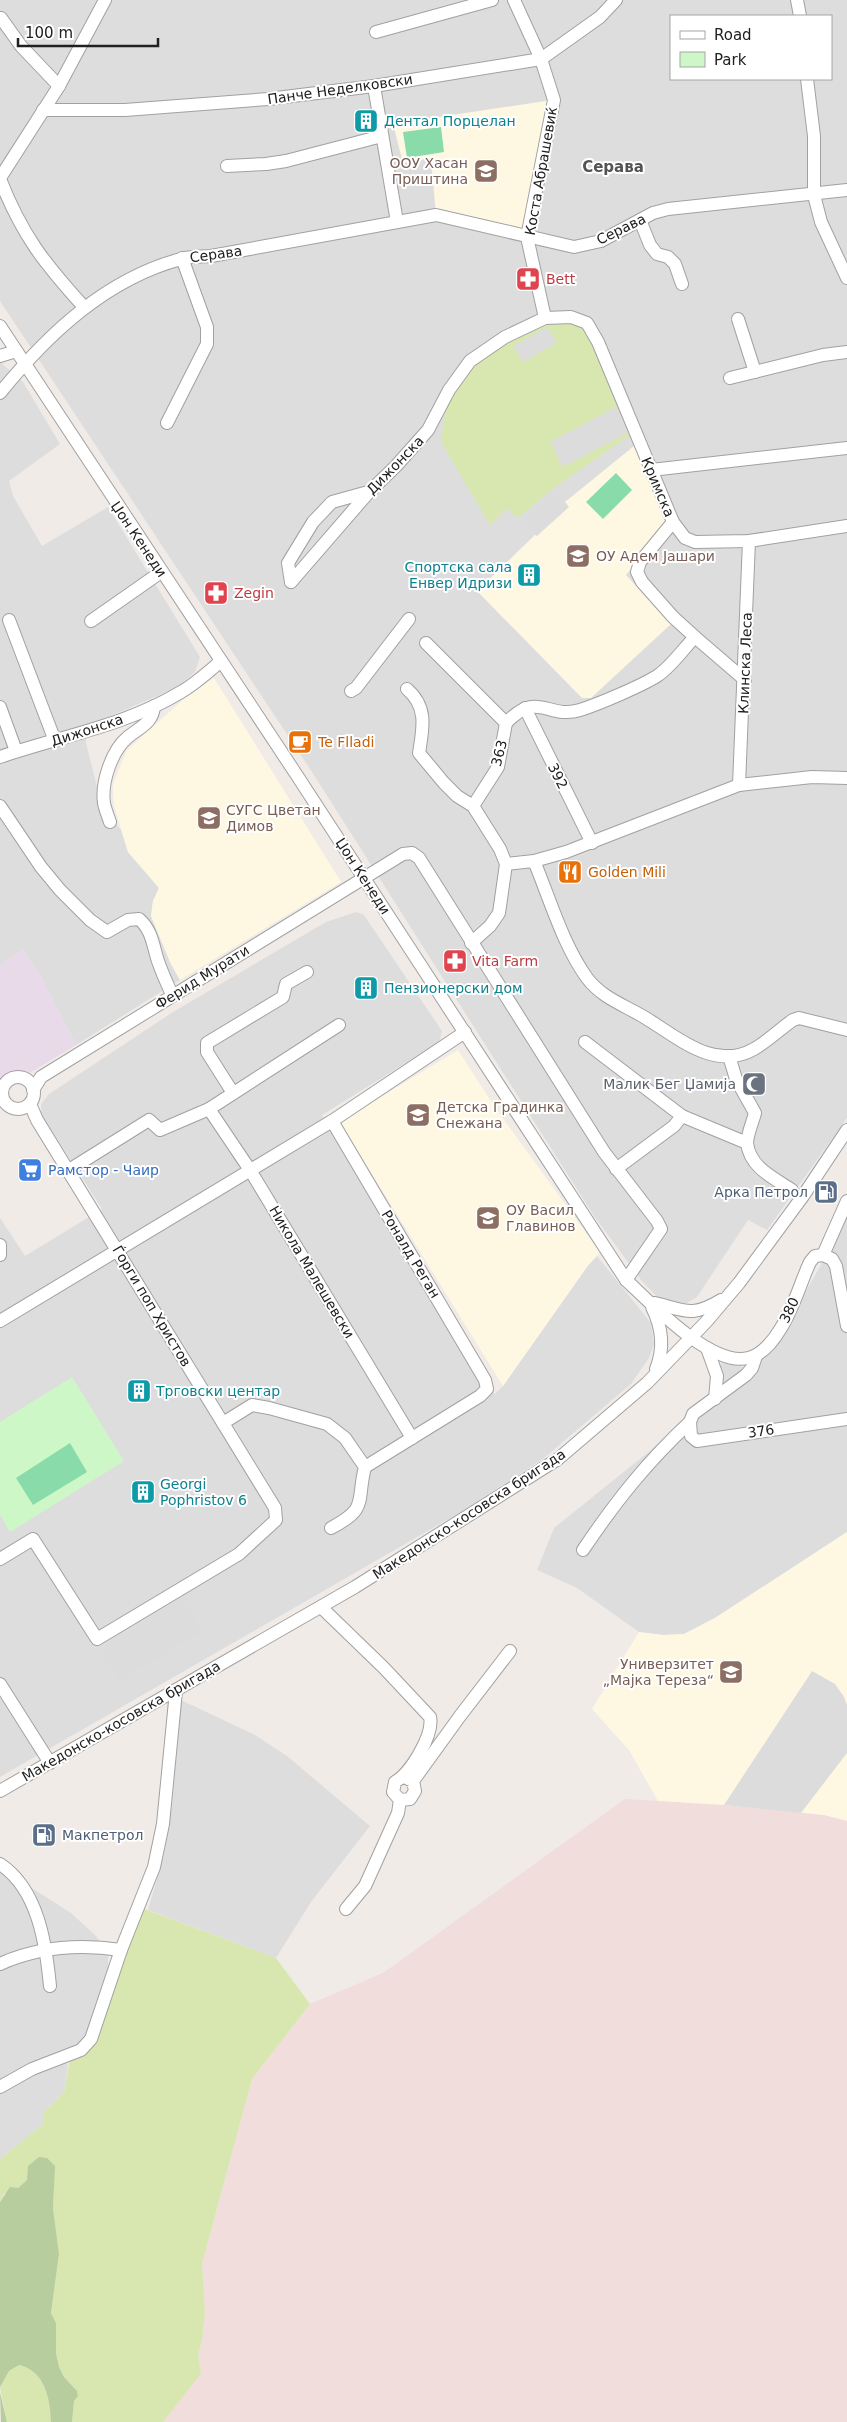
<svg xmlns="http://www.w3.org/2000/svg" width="847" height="2422" font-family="'DejaVu Sans',sans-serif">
	<rect width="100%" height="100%" fill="#f0ebe7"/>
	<g fill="#deddde" fill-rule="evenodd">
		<path d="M0,0H847V1118L767,1230L748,1220L697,1297L687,1303H672L657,1297L641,1280L594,1216L312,772L0,301ZM671,16H831V79H671Z"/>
		<path d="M0,362L23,382L60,444L9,481L13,496L42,546L108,507L200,657L195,672L178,687L85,727L86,743L101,803L121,830L128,852L159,888L153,901L151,916L170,962L180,980L76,1045L40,975L23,950L0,964Z"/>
		<path d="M356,912L364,915L442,1031L440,1040L435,1045L322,1115L482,1376V1386L495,1394L503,1386L587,1266L597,1256L651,1323L654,1344L649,1358L631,1384L543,1459L459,1513L0,1777V1218L25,1256L102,1209L41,1114V1104L49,1094L173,1012L326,922Z"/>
		<path d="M847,1204V1532L715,1618L684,1634L663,1635L639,1632L577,1588L537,1570L554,1528L692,1417L721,1386V1363L745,1367L760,1361L769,1352L782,1333L830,1249Z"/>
		<path d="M181,1700L255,1735L287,1756L370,1826L311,1902L276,1958L148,1910L164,1855L172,1807Z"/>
		<path d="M2,1869L71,1913L96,1936L108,1951V1975L87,2040L64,2055L68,2066L64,2092L44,2112V2123L0,2159V1870Z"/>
	</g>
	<path fill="#e8dae9" d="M23,950L40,975L76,1045L0,1091V964Z"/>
	<g fill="#fef8e3">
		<path d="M552,100L524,230L436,215L431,158L403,163L393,124Z"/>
		<path d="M634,446L668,523L626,575L671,624L591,698H582L477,591L535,535L537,536L569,507L565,502Z"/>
		<path d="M214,678L341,882L180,980L170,962L151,916L153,901L159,888L128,852L114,806L113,784L127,750L185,698Z"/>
		<path d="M458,1050L496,1109L600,1252L587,1267L503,1386L340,1122Z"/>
		<path d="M847,1532V1821L792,1812L658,1801L629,1750L592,1709L639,1632L663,1635L684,1634L715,1618Z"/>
	</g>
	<path fill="#f1dddc" d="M625,1799L724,1805L824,1815L847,1821V2422H163L201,2374L198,2354L202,2341L205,2311L202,2264L252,2079L310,2004L383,1973Z"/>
	<g fill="#d8e7b0">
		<path d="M551,322L580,325L595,343L633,433L554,488L518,518L507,508L490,525L441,442C442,432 443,421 446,411C460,364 510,341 551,322Z"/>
		<path d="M139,1907L276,1958L310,2004L252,2079L202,2264L205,2311L202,2341L198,2354L201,2374L163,2422H72L74,2401L78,2396L77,2391L64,2377L59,2367L56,2353V2323L51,2313L59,2254L53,2208L54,2186L27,2180L18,2188L4,2194L0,2202V2159L44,2123V2112L64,2092L71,2054L81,2050Z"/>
		<path d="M19,2365C45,2371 50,2398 51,2422H7L0,2387L9,2371Z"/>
	</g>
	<g fill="#b7cd9e">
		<path d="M39,2157L47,2158L55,2166L53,2208L59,2254L51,2313L56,2323V2353L59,2367L64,2377L77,2391L78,2396L74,2401L72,2422H51C50,2398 45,2371 19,2365L9,2371L0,2387V2202L10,2187L18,2188L27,2180L28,2166Z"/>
		<path d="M0,2392L7,2422H1Z"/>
	</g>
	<path fill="#cef7c7" d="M72,1377L124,1461L10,1532L0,1515V1422Z"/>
	<g fill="#89dba9">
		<path d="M441,127L444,152L407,158L403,132Z"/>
		<path d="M616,473L632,490L603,519L586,502Z"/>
		<path d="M70,1443L87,1472L33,1505L16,1478Z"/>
	</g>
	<g fill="#dcdcdc">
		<path d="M547,327L557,343L523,362L513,346Z"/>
		<path d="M618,406L631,431L563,467L550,442Z"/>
		<path d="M553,491L568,507L537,535L523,519Z"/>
		<path d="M182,1598L201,1632L120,1681L100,1650Z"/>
		<path d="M812,1671L835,1684L844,1697L847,1705V1753L801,1813L724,1805Z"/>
	</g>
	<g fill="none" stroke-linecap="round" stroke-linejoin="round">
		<defs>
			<g id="minor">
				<path d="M514,0L541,59L554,100L527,237L545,318"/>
				<path d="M797,0L800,16"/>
				<path d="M1,18L21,46L59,86"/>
				<path d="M376,32L492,0"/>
				<path d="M807,79L814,136V195L821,222L847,278"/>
				<path d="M374,86L397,222"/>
				<path d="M43,110H125L268,99L374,86L541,59L600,17L616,0"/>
				<path d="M227,166L266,164L286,161L382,136"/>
				<path d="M0,178L59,86L105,0"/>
				<path d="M0,179C22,235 44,263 84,307"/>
				<path d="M640,220L650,245L657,254L668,257L675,264L682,284"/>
				<path d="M738,319L755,372"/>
				<path d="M0,326L296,774L626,1280C652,1304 711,1367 748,1358C762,1355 774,1340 781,1328C794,1307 800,1284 810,1262L815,1256L823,1255"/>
				<path d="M0,356L16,351"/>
				<path d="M730,378L823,355L847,352"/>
				<path d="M0,393C48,334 106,279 181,259C190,256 201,257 211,256L436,215L574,247L601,241L653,213L668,209L847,190"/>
				<path d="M167,423L207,344V327L182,258"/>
				<path d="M651,470L847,448"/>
				<path d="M291,582L369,492L396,466L428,430L449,390L470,361L505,337L545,318L571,317L587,323L598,342L673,522L685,538L695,542L749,541L847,526"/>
				<path d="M291,582L288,563L313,522L332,502L368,492"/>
				<path d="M9,620L55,741"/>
				<path d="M91,621L161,572"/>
				<path d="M695,637L745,680"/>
				<path d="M426,643L506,723C538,689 548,720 580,710C599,704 641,686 657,676C671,667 683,649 695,637L673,617L642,582L637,572L640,562L673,522"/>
				<path d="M407,689C428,707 423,728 419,753L444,783L457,796L473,806L500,849L506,864L499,913L490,926L471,943"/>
				<path d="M351,691L356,688L409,619"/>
				<path d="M0,707L16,751"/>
				<path d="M525,708L592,843"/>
				<path d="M0,757C61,736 125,726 181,692C195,684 208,672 221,661"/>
				<path d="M739,785L749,541"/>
				<path d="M0,806L41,867L60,890L90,920L107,932L128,920L139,919C151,929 153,944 157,958C161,971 167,983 172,995"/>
				<path d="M473,806L498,767L506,723"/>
				<path d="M110,822C108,816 105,809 104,803C101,782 112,750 128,737C140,727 153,723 154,706"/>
				<path d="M534,861C550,899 563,945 587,978C602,998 624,1005 644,1017C676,1036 714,1072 754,1049C768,1041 780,1029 793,1020L799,1018L847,1030"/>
				<path d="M506,864L534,861L566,852L739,785L812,777L847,778"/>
				<path d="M585,1042L682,1116L747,1143"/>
				<path d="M729,1056L736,1079L755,1113C753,1121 747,1135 747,1143C750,1168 774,1178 792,1190"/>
				<circle cx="18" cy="1093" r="16"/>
				<path d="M33,1090L41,1077L403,854L412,853L419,858L604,1152L657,1221L661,1229L626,1280"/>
				<path d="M233,1093L207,1052V1043L283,997L286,984L307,972"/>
				<path d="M209,1109L250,1170L412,1438"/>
				<path d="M332,1121L485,1380L487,1389L480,1396L365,1467"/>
				<path d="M616,1169L674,1126L682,1116"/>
				<path d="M69,1170L149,1120L160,1130L209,1109L339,1025"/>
				<path d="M0,1245V1255"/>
				<path d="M823,1255L832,1259L836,1266L847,1326"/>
				<path d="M823,1255L847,1201"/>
				<path d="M655,1303C684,1310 692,1318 721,1300"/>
				<path d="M652,1307C662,1327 665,1347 656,1369"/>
				<path d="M0,1321L332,1121L465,1032"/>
				<path d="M707,1348L717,1376L715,1399"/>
				<path d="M690,1422L691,1436L697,1441L847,1419"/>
				<path d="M223,1423L252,1405L269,1408L327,1424L345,1438L365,1467C356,1502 369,1508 331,1528"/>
				<path d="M583,1550C616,1501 647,1462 690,1422L693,1414L746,1375L752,1368L756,1356"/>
				<path d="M0,1559L33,1539L97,1639L239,1554L276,1520L275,1508L37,1120L30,1104"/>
				<path d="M321,1607L384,1668L430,1717C434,1735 410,1774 395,1782L393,1792L400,1800L410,1799L415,1791L413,1781L404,1777"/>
				<path d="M0,1684L50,1763"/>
				<path d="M413,1781L460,1716L510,1651"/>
				<path d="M0,1791L355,1587L558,1459L647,1383L706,1322L739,1283L803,1196L847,1130"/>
				<path d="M0,1864C38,1889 46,1944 50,1986"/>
				<path d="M346,1909L365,1886L398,1813L400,1800"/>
				<path d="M0,1964C38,1947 80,1944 121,1950"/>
				<path d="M0,2087L32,2069L81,2050L91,2039L121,1950L154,1867L163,1824L176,1691"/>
			</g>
		</defs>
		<use href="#minor" stroke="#a1a1a1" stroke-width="14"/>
		<use href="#minor" stroke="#fff" stroke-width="12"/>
	</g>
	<defs>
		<symbol id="building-square" viewBox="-11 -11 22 22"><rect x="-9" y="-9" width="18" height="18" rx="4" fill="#0f9aa8" stroke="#fff"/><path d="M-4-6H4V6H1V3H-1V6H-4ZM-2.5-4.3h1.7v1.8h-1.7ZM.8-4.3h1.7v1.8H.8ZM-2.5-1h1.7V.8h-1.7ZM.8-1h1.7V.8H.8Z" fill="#fff"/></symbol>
		<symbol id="school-square" viewBox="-11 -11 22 22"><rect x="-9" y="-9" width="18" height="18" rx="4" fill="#8d6e63" stroke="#fff"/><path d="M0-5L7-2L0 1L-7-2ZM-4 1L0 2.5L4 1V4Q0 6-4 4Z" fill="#fff"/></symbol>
		<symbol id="pharmacy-square" viewBox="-11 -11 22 22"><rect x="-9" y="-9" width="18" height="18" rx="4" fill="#e0444e" stroke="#fff"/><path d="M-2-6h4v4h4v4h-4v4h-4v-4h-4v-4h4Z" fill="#fff"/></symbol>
		<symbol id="cafe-square" viewBox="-11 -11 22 22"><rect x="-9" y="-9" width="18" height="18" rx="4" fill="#e8710a" stroke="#fff"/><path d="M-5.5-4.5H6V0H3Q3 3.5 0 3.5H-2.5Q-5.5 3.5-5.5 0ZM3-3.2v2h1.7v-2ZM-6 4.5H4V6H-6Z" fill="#fff"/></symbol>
		<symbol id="restaurant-square" viewBox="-11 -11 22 22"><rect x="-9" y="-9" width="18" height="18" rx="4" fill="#e8710a" stroke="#fff"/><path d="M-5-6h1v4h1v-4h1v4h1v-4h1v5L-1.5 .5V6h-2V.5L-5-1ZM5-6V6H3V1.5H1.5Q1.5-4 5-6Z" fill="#fff"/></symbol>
		<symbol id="mosque-square" viewBox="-11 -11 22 22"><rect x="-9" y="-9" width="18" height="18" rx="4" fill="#6b7280" stroke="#fff"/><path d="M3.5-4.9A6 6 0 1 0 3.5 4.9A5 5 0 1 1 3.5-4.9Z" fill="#fff"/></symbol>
		<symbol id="supermarket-square" viewBox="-11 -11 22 22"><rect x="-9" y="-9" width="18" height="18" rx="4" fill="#3f7fe0" stroke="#fff"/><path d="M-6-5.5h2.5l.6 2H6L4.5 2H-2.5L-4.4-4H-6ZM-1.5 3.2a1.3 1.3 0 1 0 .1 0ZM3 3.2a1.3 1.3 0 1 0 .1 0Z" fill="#fff"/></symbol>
		<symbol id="fuel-square" viewBox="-11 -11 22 22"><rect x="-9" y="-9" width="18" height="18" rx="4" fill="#5c6f8a" stroke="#fff"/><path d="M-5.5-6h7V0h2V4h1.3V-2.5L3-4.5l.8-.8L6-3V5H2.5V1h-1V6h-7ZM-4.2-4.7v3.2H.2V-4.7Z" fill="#fff"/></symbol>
		<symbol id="university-square" viewBox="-11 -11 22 22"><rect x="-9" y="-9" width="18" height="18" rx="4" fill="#8d6e63" stroke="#fff"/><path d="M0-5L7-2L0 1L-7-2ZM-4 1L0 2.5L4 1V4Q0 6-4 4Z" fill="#fff"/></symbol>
	</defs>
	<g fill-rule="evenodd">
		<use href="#building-square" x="352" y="107" width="28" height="28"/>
		<use href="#school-square" x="472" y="157" width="28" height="28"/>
		<use href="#pharmacy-square" x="514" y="265" width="28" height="28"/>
		<use href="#school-square" x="564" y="542" width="28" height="28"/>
		<use href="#building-square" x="515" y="561" width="28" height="28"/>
		<use href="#pharmacy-square" x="202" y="579" width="28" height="28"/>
		<use href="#cafe-square" x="286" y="728" width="28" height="28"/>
		<use href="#school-square" x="195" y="804" width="28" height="28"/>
		<use href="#restaurant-square" x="556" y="858" width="28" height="28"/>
		<use href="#pharmacy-square" x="441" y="947" width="28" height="28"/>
		<use href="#building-square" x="352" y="974" width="28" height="28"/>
		<use href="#mosque-square" x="740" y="1070" width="28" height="28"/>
		<use href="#school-square" x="404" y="1101" width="28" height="28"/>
		<use href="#supermarket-square" x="16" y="1156" width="28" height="28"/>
		<use href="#fuel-square" x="812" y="1178" width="28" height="28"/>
		<use href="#school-square" x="474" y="1204" width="28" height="28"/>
		<use href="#building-square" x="125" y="1377" width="28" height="28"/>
		<use href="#building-square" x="129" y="1478" width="28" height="28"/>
		<use href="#university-square" x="717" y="1658" width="28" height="28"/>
		<use href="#fuel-square" x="30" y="1821" width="28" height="28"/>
	</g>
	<g text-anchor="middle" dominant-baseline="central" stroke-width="4" stroke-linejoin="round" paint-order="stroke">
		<g font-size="14" fill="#202020" stroke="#fff">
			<text transform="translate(340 89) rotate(-8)">Панче Неделковски</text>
			<text transform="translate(541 171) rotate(-80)">Коста Абрашевиќ</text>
			<text transform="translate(621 229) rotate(-26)">Серава</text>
			<text transform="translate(216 254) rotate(-8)">Серава</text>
			<text transform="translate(395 465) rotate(-46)">Дижонска</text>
			<text transform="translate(658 487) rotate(67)">Кримска</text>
			<text transform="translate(139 539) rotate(56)">Џон Кенеди</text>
			<text transform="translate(745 663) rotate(-88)">Клинска Леса</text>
			<text transform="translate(87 730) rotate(-18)">Дижонска</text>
			<text transform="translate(499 753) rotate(-76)">363</text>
			<text transform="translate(558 776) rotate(63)">392</text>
			<text transform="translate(363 876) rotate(57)">Џон Кенеди</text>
			<text transform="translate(202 977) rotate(-32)">Ферид Мурати</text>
			<text transform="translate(411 1254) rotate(59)">Роналд Реган</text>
			<text transform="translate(312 1272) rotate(59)">Никола Малешевски</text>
			<text transform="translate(152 1306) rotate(59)">Ѓорги поп Христов</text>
			<text transform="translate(789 1310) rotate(-64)">380</text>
			<text transform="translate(761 1431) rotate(-8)">376</text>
			<text transform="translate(469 1514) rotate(-33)">Македонско-косовска бригада</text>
			<text transform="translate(121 1721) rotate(-30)">Македонско-косовска бригада</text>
		</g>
		<g font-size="14" fill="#0d838f" stroke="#fff" text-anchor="start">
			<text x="384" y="121">Дентал Порцелан</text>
			<text x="512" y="567" text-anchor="end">Спортска сала<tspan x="512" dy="16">Енвер Идризи</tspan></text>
			<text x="384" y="988">Пензионерски дом</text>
			<text x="156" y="1391">Трговски центар</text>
			<text x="160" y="1484">Georgi<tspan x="160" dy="16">Pophristov 6</tspan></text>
		</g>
		<g font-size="14" fill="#785e54" stroke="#fff" text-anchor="start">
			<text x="468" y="163" text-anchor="end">ООУ Хасан<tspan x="468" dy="16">Приштина</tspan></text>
			<text x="596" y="556">ОУ Адем Јашари</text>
			<text x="226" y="810">СУГС Цветан<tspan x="226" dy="16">Димов</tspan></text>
			<text x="436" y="1107">Детска Градинка<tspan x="436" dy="16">Снежана</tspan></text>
			<text x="506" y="1210">ОУ Васил<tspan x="506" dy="16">Главинов</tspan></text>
			<text x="714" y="1664" text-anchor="end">Универзитет<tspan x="714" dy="16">„Мајка Тереза“</tspan></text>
		</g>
		<g font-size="14" fill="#be3a42" stroke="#fff" text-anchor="start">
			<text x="546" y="279">Bett</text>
			<text x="234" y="593">Zegin</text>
			<text x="472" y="961">Vita Farm</text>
		</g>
		<g font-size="14" fill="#c56008" stroke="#fff" text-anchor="start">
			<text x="318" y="742">Te Flladi</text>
			<text x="588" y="872">Golden Mili</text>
		</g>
		<g font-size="14" fill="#5b616d" stroke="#fff" text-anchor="end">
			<text x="736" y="1084">Малик Бег Џамија</text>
		</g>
		<g font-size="14" fill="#366cbe" stroke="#fff" text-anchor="start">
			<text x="48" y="1170">Рамстор - Чаир</text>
		</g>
		<g font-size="14" fill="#4e5e75" stroke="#fff" text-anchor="end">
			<text x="808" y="1192">Арка Петрол</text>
			<text x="62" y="1835" text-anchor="start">Макпетрол</text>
		</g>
		<g font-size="15" font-weight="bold" fill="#535353" stroke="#fff">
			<text x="613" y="167">Серава</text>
		</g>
	</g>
	<rect x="670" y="15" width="162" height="65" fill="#ffffff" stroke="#a6a6a6"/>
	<rect x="680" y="31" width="25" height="8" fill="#ffffff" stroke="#a6a6a6"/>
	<text x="714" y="40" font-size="15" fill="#202020">Road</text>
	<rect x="680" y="52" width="25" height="15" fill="#cef7c7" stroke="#a6a6a6"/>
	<text x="714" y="65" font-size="15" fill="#202020">Park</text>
	<path d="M18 38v8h140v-8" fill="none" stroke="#202020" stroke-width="2.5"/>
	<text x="25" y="38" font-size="15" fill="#202020" stroke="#ffffff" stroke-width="4" paint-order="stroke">100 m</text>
</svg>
